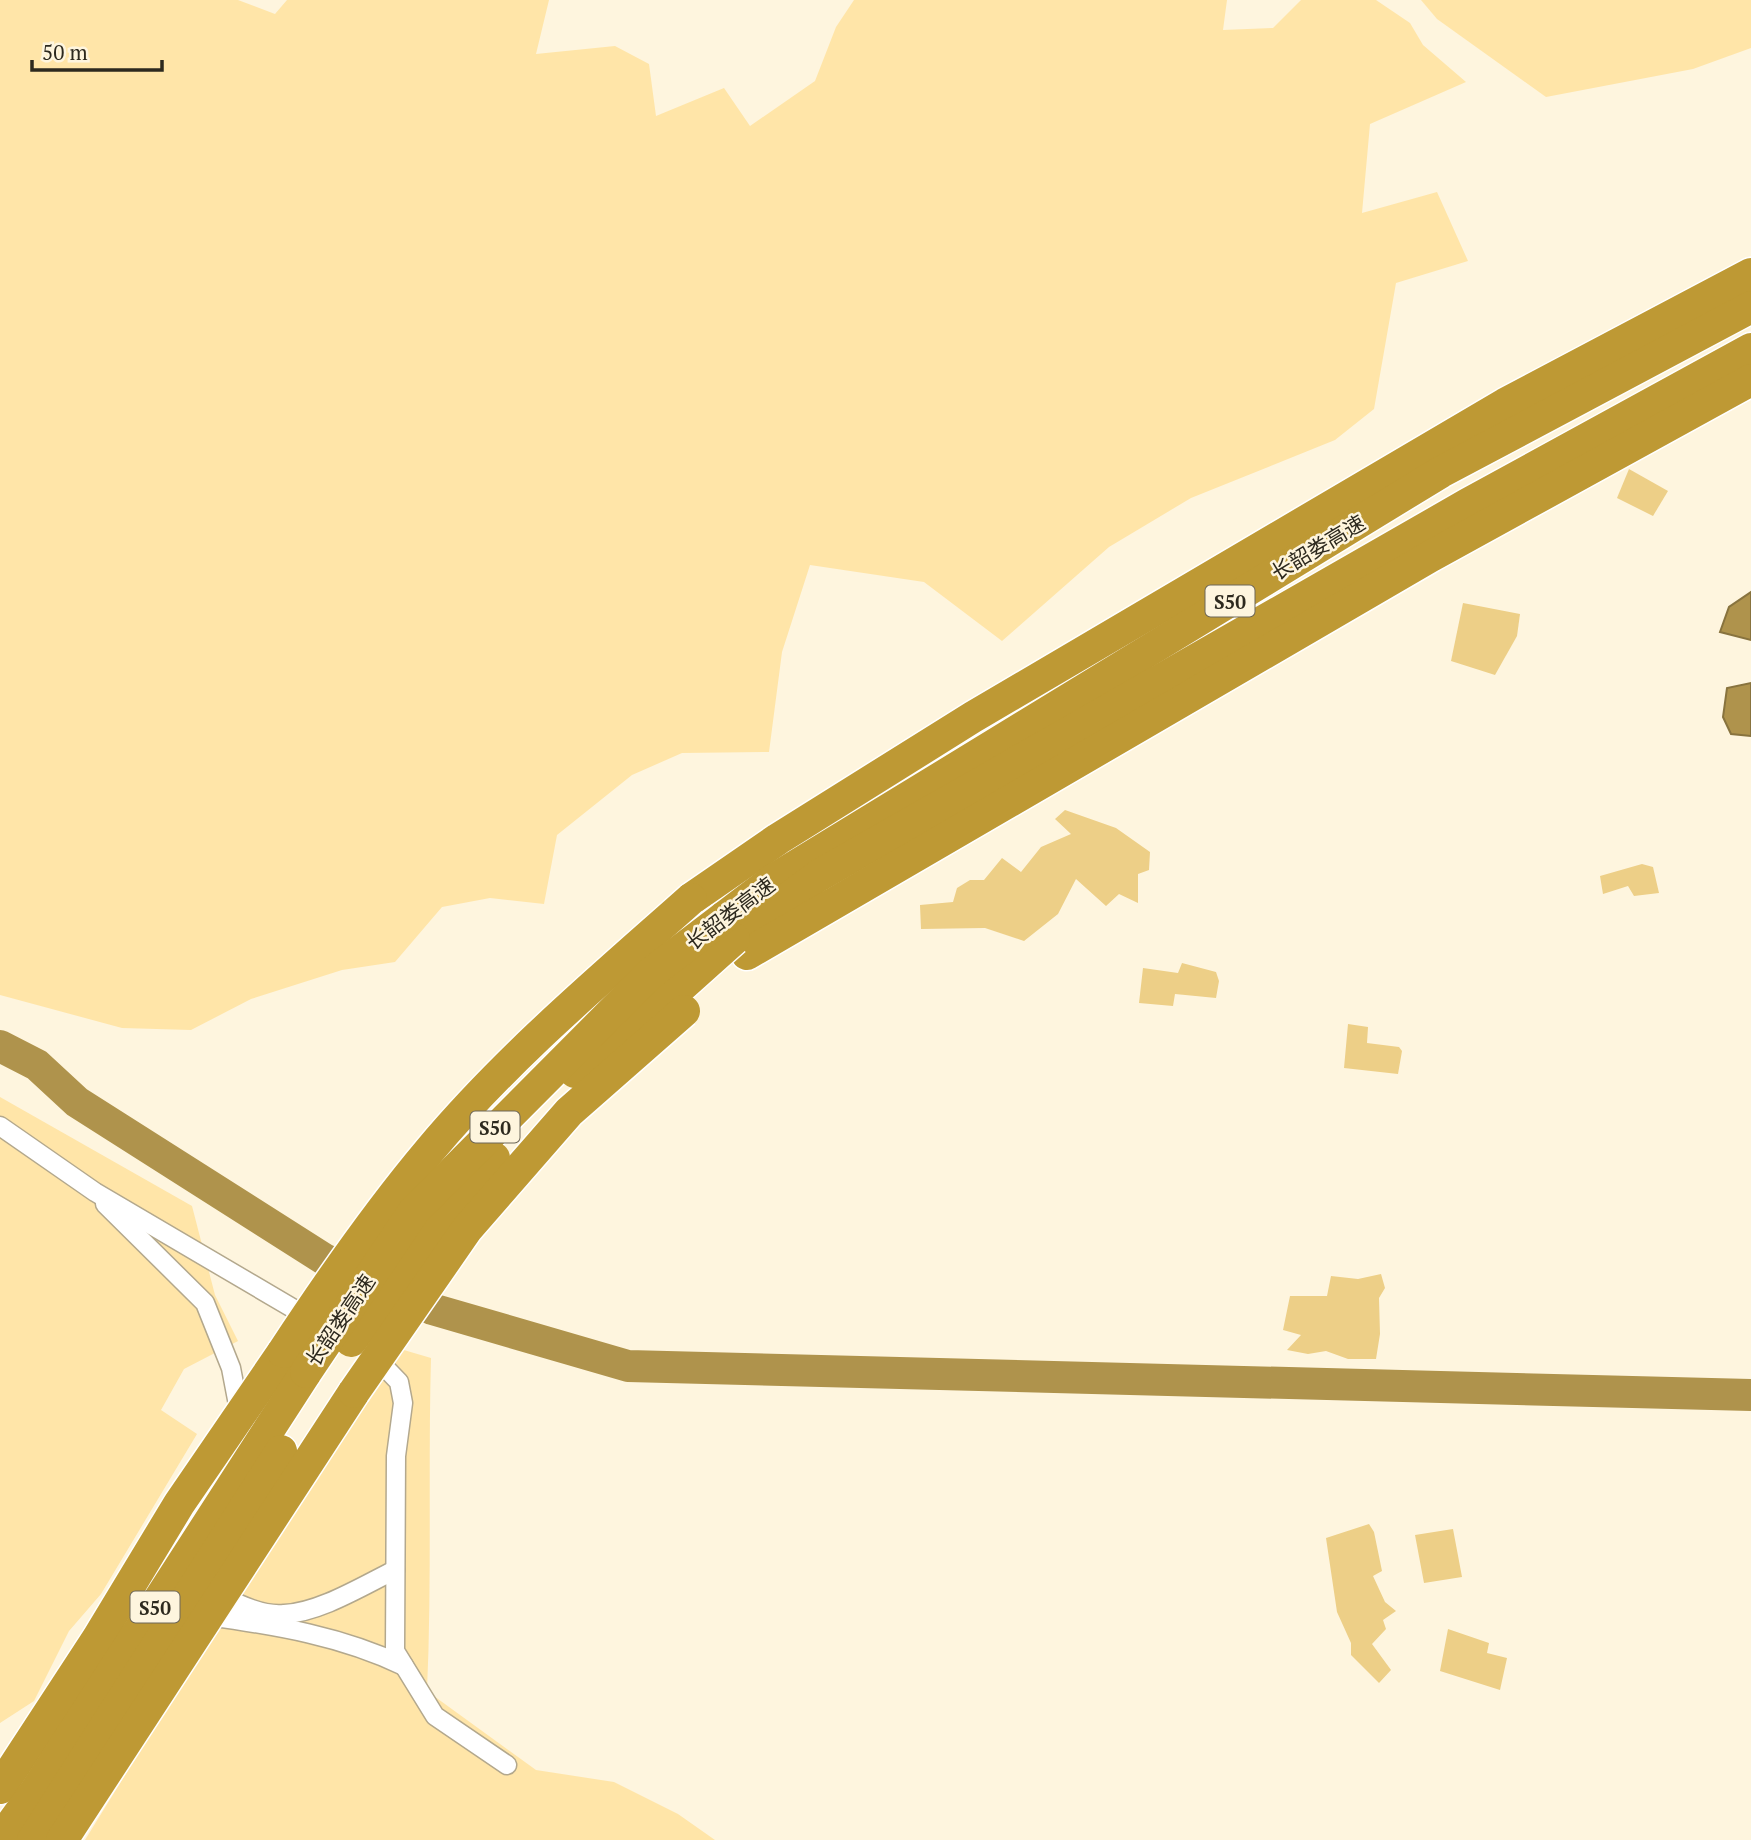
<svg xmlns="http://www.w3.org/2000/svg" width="1751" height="1840" font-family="'PT Serif','Noto Sans SC',serif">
	<rect width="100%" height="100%" fill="#fef5de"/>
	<g fill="#ffe5a8">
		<path d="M0,0H238L275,14L287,0H549L536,54L615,46L649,64L656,116L724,88L750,126L815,81L836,27L854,0H1227L1223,30L1273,28L1301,0H1376L1410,23L1423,45L1466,82L1370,124L1362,213L1437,192L1468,261L1396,283L1374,409L1335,440L1191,498L1109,547L1002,641L924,582L810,565L782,652L769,752L682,753L632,775L557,835L544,904L490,898L442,907L395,962L342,970L251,999L191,1030L122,1028L0,995Z"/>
		<path d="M1421,0H1751V48L1693,69L1546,97L1437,19Z"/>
		<path d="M0,1097L192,1206L215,1295L238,1341L184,1369L161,1410L197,1434L101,1594L69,1631L34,1701L0,1723Z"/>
		<path d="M397,1348L431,1358C428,1469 432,1580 427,1691L536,1770L614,1782L678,1814L715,1840H85L202,1650Z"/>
	</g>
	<g fill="#af934c" stroke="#88733e" stroke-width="2">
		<path d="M1751,592V640L1720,632L1729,607Z"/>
		<path d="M1751,683V736L1731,734L1723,717L1727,688Z"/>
	</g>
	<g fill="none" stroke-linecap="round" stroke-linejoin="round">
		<path stroke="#af934c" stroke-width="32" d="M0,1046L37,1065L77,1102L324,1259L432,1309L628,1366L1751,1395"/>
	</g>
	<g fill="#edcf87">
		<path d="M1629,469L1668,491L1653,516L1617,498Z"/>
		<path d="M1463,603L1520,614L1517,636L1495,675L1451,661Z"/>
		<path d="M1065,810L1116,828L1150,852L1149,870L1138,874V903L1119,894L1106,906L1076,879L1058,914L1024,941L985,928L921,929L920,905L953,902L957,888L970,880H984L1002,858L1021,872L1041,847L1071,834L1055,819Z"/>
		<path d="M1642,864L1653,867L1659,893L1634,896L1628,886L1603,894L1600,876Z"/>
		<path d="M1182,963L1216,972L1219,981L1216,998L1175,994L1173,1006L1139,1003L1143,968L1178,973Z"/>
		<path d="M1348,1024L1368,1027L1367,1043L1399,1047L1402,1051L1398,1074L1344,1068Z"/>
		<path d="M1381,1274L1385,1288L1379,1298L1380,1334L1376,1359H1348L1326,1351L1308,1354L1287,1350L1301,1335L1283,1330L1290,1296H1327L1331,1276L1358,1279Z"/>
		<path d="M1369,1524L1374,1532L1382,1571L1373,1576L1385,1602L1396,1611L1383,1620L1386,1629L1372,1644L1391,1670L1379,1683L1351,1655V1643L1337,1612L1326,1538Z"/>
		<path d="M1453,1529L1462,1577L1424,1583L1415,1535Z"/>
		<path d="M1448,1629L1489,1643L1487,1653L1507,1658L1500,1690L1440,1671Z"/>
	</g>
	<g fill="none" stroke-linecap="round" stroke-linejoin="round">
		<defs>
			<g id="street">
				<path d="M0,1126L95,1192L311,1319"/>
				<path d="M105,1204L205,1303L231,1368L240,1415"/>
				<path d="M372,1354L399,1382L403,1403L396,1456L395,1651L435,1716L507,1765"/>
				<path d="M222,1596C240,1605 263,1616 284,1614C319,1613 364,1585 395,1570"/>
				<path d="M209,1616C278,1626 341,1636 404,1666"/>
			</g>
			<g id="highway">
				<path d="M691,899L778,839L973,717L1505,404L1751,274"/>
				<path d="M723,918L773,880L1441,472L1751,307"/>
				<path d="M734,939L818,876L1468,504L1751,349"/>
				<path d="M747,954L1431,556L1751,380"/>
				<path d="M0,1788L98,1638L179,1504L283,1352"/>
				<path d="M0,1840L35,1792L306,1372"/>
				<path d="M33,1840L281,1451"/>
				<path d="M62,1840L354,1392"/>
			</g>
		</defs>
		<use href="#street" stroke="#b3a88d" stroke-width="21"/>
		<use href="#highway" stroke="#fff" stroke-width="35"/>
		<use href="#street" stroke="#fff" stroke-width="18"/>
		<use href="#highway" stroke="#be9934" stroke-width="32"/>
		<defs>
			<g id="highway-bridge">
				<path d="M575,1072L667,999L734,939"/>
				<path d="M351,1341L452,1205L494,1158"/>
				<path d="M283,1352C329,1282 376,1214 430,1150C508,1057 601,979 691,899"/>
				<path d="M306,1372L414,1211L651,973L723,918"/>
				<path d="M354,1392L467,1229L569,1112L684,1011"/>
			</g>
		</defs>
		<use href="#highway-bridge" stroke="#fff" stroke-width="35" stroke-linecap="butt"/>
		<use href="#highway-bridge" stroke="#be9934" stroke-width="32"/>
	</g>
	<g text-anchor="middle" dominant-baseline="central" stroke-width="5" stroke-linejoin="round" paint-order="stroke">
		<g fill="#fef5de" stroke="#6c6658" stroke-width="2">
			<rect x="1205.5" y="585.5" width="49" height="31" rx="5"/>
			<rect x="470.5" y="1111.5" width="49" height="31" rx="5"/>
			<rect x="130.5" y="1591.5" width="49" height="31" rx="5"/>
		</g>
		<g font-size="19" font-weight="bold" fill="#2d291e">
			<text x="1230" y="601">S50</text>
			<text x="495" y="1127">S50</text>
			<text x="155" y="1607">S50</text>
		</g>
		<g font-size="21" fill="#2d291e" stroke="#fef5de">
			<text transform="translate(1318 547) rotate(-31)">长韶娄高速</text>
			<text transform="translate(730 913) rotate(-37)">长韶娄高速</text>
			<text transform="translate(340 1320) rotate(-56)">长韶娄高速</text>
		</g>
	</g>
	<path d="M32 60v10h130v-10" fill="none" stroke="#2d291e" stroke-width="3.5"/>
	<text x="42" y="60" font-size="21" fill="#2d291e" stroke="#fef5de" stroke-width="5" paint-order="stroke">50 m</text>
</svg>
